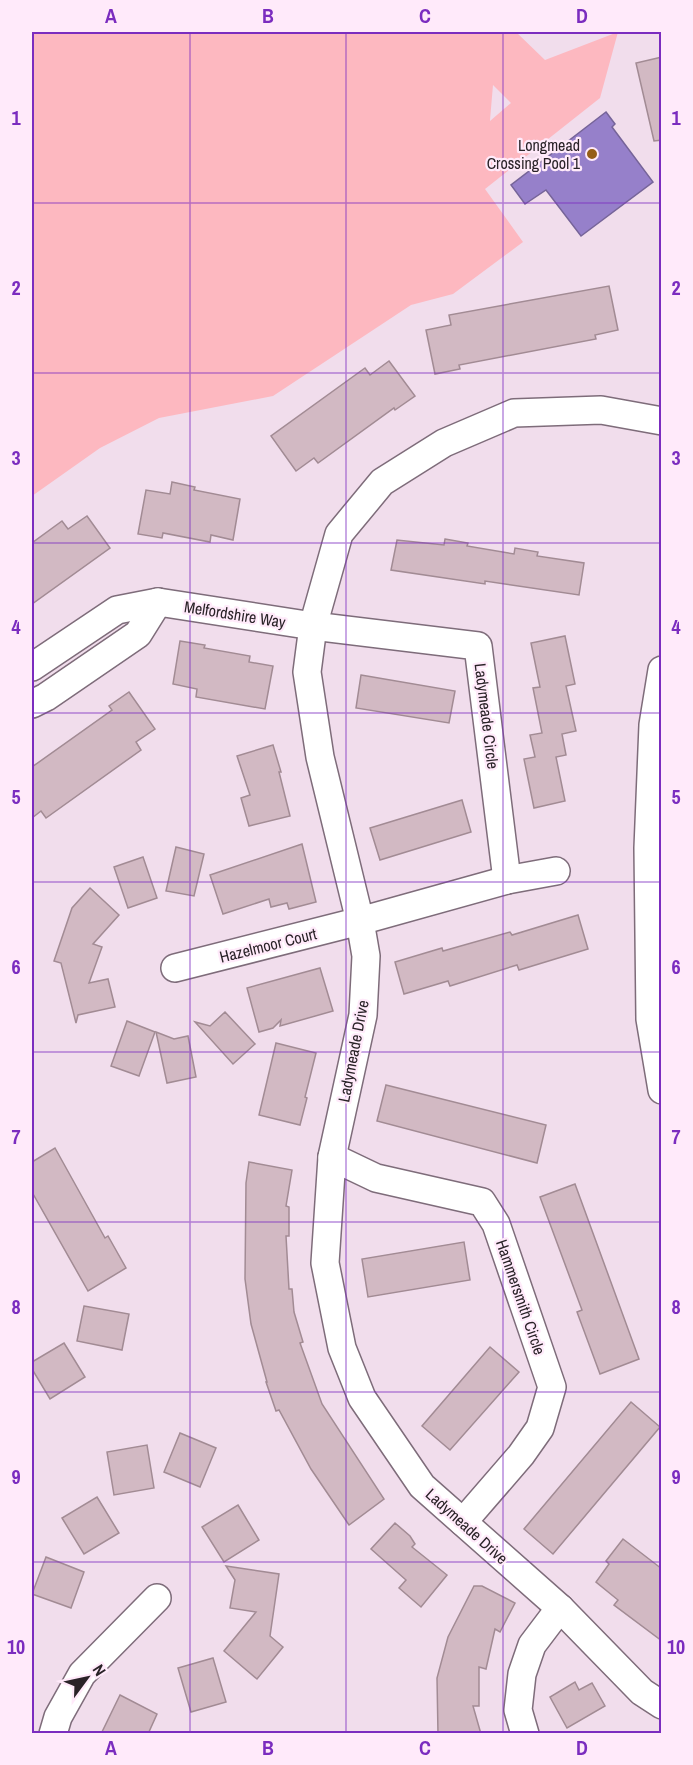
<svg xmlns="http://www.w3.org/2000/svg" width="693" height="1765" font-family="'Archivo Narrow',sans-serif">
	<rect width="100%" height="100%" fill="#f1ddec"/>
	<path fill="#fdb8c0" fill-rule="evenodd" d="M32,32H516L545,60L618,32L600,98L485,189L523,242L453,294L411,305L273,396L159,418L100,448L32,496ZM493,85L511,103L490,121V120Z"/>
	<path fill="#9680ca" stroke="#766499" stroke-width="1.5" d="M606,112L615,124L612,127L653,182L581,236L546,190L525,204L511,185Z"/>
	<g fill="#d2b9c3" stroke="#a28b94" stroke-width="1.5">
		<path d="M662,57V140L654,141L636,63Z"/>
		<path d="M609,286L618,330L595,335L596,339L459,365L460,369L435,374L426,330L451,325L449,315Z"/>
		<path d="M389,361L415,396L395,410L394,408L318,463L314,458L296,471L271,436L365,368L370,375Z"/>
		<path d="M172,482L195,487L194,490L240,499L233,540L211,535L210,542L163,533L162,538L138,534L146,490L170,494Z"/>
		<path d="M87,516L110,548L32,604V543L62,521L68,529Z"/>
		<path d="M445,539L468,543L467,546L514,554L515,548L538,552L537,556L584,563L579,595L485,581V584L391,570L397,540L444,545Z"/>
		<path d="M565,636L575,684L566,686L576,731L562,734L566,755L556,757L565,801L534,808L524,759L535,757L530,735L542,733L533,688L540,687L531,643Z"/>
		<path d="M180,641L205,645L204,648L250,656L249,662L273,666L265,709L196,697L197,689L173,684Z"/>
		<path d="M361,675L455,691L449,723L356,708Z"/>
		<path d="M129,692L155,729L136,742L141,750L46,818L41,811L32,818V767L112,710L109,706Z"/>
		<path d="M273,745L281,772H279L290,816L249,826L241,798L250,795L237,756Z"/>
		<path d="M462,800L471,832L380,860L370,828Z"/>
		<path d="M302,844L316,902L289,909L287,903L271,907L269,899L223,914L210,875Z"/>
		<path d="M176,847L204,854L194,896L166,891Z"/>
		<path d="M143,857L157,898L128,908L114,867Z"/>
		<path d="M90,888L119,915L93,944L102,947L89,983L108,979L115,1007L78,1015L76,1023L61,963L54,961L72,908Z"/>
		<path d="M578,915L588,949L519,970L517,965L450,986L448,981L404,994L395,962L442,948L443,951L510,932L512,935Z"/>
		<path d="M320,968L333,1011L280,1026L281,1020L273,1028L259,1032L247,988Z"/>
		<path d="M225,1012L255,1044L233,1064L195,1022L210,1026Z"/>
		<path d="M127,1021L155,1032L139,1076L111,1066Z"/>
		<path d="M156,1032L174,1039L188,1036L196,1077L167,1083Z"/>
		<path d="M276,1043L316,1053L305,1097L307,1098L300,1125L259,1115Z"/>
		<path d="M386,1085L546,1125L537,1163L377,1121Z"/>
		<path d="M55,1148L105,1238L108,1236L126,1268L88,1291L32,1192V1162Z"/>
		<path d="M249,1162L292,1170L286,1206L289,1207V1236H286L289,1289H292L294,1312L303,1342L300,1343L322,1404L384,1499L349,1525L311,1469L279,1410L276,1411L266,1382H267L251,1324L245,1279L246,1183Z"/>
		<path d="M575,1184L639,1359L600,1374L577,1312L582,1310L540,1197Z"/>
		<path d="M464,1242L470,1280L368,1297L362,1259Z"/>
		<path d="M84,1306L129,1314L122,1350L77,1341Z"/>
		<path d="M64,1343L85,1377L50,1399L32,1369V1362Z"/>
		<path d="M490,1347L519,1372L450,1450L422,1426Z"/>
		<path d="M631,1402L660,1427L553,1554L524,1529Z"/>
		<path d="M180,1433L216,1448L200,1487L164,1472Z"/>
		<path d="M147,1445L154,1488L114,1495L107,1452Z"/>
		<path d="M97,1497L119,1533L84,1554L62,1518Z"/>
		<path d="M238,1505L259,1540L224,1562L202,1527Z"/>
		<path d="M395,1523L410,1536L415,1544L412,1547L447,1575L421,1607L399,1588L406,1580L371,1549Z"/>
		<path d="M623,1539L662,1569V1641L614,1605L618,1600L596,1582L609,1564L606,1561Z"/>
		<path d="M46,1557L84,1572L71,1608L32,1594Z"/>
		<path d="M226,1566L279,1574L270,1636L283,1647L257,1679L224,1651L256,1612L230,1608L235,1580Z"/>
		<path d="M474,1586H482L515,1603L500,1632L495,1629L486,1669L479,1667V1706H473L481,1734H438L437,1678L448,1637Z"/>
		<path d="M213,1658L226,1702L191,1712L178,1668Z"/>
		<path d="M575,1682L579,1690L592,1683L605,1706L567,1728L550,1697Z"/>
		<path d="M120,1695L157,1714L148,1734H101Z"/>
	</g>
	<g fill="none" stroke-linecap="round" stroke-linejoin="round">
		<defs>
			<g id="minor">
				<path d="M662,421L601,410L514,413L444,443L382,482L339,534L313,626L307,672L320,757L360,921L366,956L363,1015L332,1157L325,1263L342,1348L362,1398L422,1486L560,1608L642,1692L662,1705"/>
				<path d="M32,667L117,610L158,602L313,626L478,646L507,880"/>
				<path d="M662,670L653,725L648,848L650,1019L662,1090"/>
				<path d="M32,704L46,697L138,634L158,602"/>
				<path d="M175,968L360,921L507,880L556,871"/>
				<path d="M332,1157L376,1178L482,1202L496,1224L552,1387L540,1428L521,1455L463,1522"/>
				<path d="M53,1734L58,1717L82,1674L157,1598"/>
				<path d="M525,1734L518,1710L522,1674L532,1645L560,1608"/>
			</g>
		</defs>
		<use href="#minor" stroke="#7e6c7a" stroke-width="30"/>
		<use href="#minor" stroke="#fff" stroke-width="27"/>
	</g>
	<path fill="none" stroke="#7b2cbf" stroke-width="1.5" stroke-opacity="0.55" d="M190,32V1734M346,32V1734M503,32V1734M32,203H662M32,373H662M32,543H662M32,713H662M32,882H662M32,1052H662M32,1222H662M32,1392H662M32,1562H662"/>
	<circle fill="#955e17" stroke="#ffeafa" stroke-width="2" cx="592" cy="154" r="6"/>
	<g text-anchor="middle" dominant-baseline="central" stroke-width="4.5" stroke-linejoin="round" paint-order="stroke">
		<g font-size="16" fill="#2a2328" stroke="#ffeafa" text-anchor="end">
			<text x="580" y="145">Longmead<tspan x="580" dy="18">Crossing Pool 1</tspan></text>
		</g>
		<g font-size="16" fill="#2a2328" stroke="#ffeafa">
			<text transform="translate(235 614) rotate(9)">Melfordshire Way</text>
			<text transform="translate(487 716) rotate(83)">Ladymeade Circle</text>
			<text transform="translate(268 945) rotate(-14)">Hazelmoor Court</text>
			<text transform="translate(353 1051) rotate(-79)">Ladymeade Drive</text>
			<text transform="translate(521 1297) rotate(71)">Hammersmith Circle</text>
			<text transform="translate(467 1526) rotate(42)">Ladymeade Drive</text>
		</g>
	</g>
	<rect width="693" height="1765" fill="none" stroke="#ffeafa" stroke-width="66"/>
	<g transform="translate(87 1678) rotate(57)" stroke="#ffeafa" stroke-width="4.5" paint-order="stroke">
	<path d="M0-4.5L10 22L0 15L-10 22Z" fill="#2a2328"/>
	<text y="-9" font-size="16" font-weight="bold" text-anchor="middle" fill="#2a2328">N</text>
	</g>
	<rect x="33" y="33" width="627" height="1699" fill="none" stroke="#7b2cbf" stroke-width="2"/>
	<g font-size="20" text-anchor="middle" font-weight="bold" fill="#7b2cbf">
		<text x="111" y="23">A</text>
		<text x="268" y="23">B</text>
		<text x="425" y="23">C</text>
		<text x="582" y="23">D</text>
		<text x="16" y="125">1</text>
		<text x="676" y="125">1</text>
		<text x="16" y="295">2</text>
		<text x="676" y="295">2</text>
		<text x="16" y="465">3</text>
		<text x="676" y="465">3</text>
		<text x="16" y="634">4</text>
		<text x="676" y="634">4</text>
		<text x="16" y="804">5</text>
		<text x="676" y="804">5</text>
		<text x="16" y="974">6</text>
		<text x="676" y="974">6</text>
		<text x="16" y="1144">7</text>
		<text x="676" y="1144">7</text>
		<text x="16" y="1314">8</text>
		<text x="676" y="1314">8</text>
		<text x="16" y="1484">9</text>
		<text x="676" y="1484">9</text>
		<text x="16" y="1654">10</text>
		<text x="676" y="1654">10</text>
		<text x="111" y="1755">A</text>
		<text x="268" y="1755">B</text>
		<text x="425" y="1755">C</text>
		<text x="582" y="1755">D</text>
	</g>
</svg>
